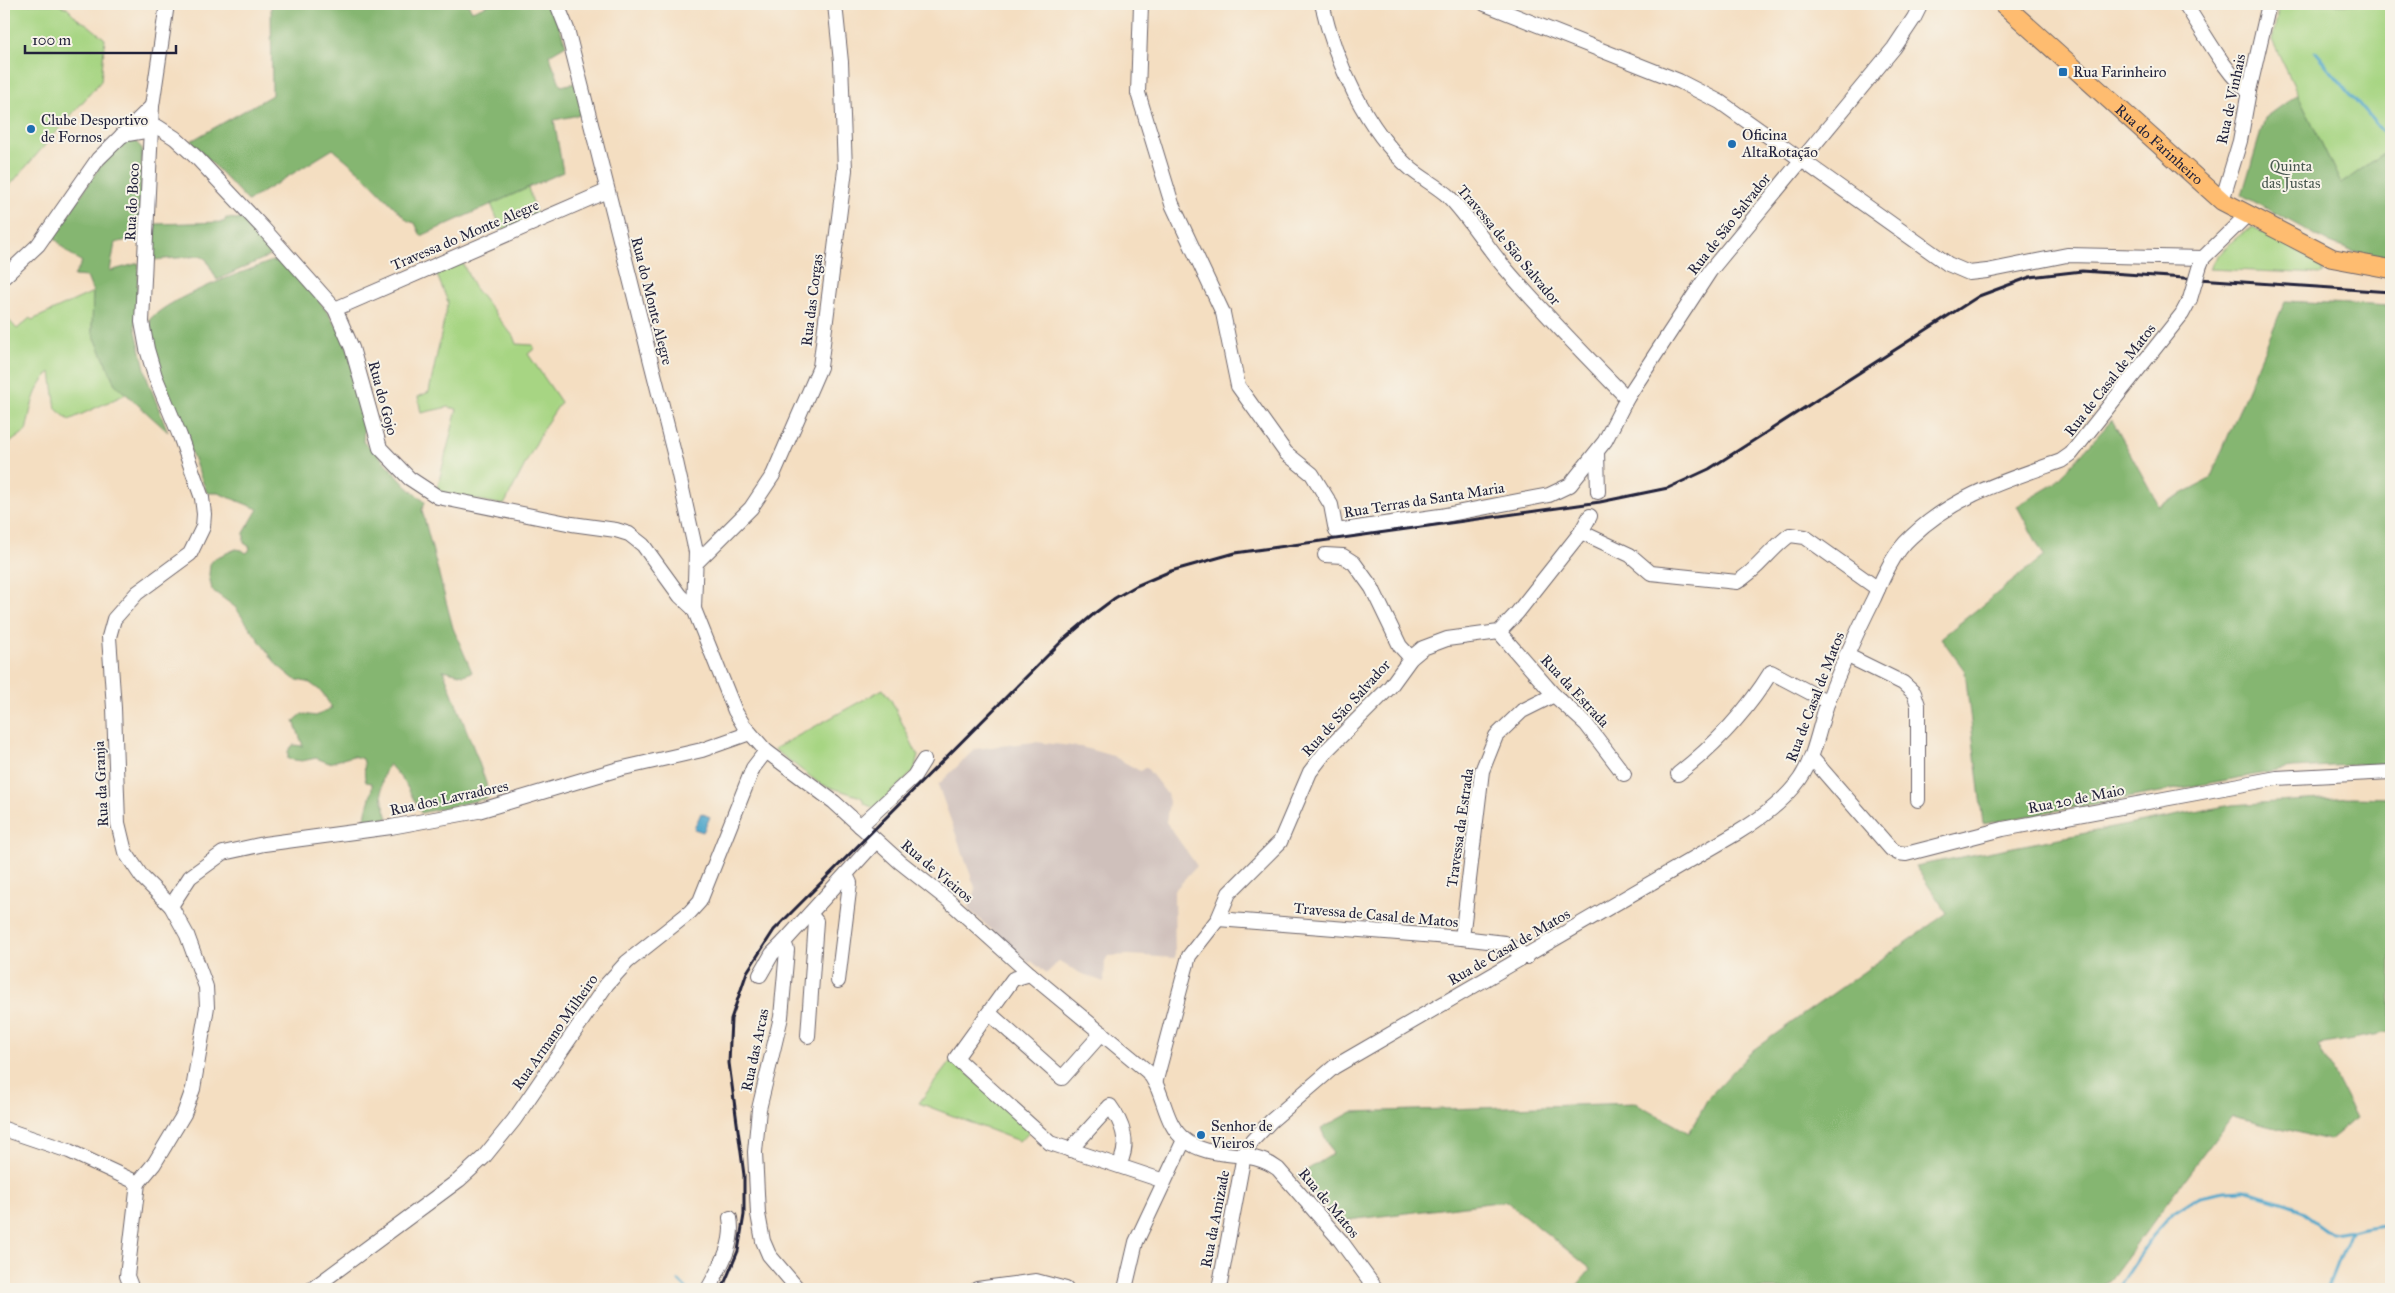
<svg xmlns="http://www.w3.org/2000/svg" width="2395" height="1293" font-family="'IM FELL Great Primer',serif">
	<rect width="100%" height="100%" fill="#f7f3e8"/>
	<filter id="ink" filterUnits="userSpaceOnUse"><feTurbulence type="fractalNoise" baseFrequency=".02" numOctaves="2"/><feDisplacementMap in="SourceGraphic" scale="10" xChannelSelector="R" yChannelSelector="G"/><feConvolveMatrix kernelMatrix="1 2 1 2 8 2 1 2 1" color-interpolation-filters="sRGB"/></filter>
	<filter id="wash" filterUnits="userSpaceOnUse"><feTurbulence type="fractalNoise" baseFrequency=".0096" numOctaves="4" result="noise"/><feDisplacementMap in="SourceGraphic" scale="20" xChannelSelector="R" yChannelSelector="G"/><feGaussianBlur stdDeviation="1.12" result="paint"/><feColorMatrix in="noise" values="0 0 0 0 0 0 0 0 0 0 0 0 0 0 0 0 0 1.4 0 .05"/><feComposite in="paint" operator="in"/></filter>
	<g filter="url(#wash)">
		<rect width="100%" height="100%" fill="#f4dec1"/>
		<path fill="#cfc0bb" d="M1035,742L1081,747L1113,756L1140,771L1146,767L1167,794L1169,802L1166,822L1197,866L1174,891L1175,958L1129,955L1108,956L1105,961L1104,982L1080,973L1059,961L1047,973L1031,961L1029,963L968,909L976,890L938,785L975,749Z"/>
		<g fill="#a7d583" stroke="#647c5f">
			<path d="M4,4H56L67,8L79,20L87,24L105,39L101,81L4,192Z"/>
			<path d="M2280,4H2391V148L2341,184L2272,40Z"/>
			<path d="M528,188L537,215L502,230L491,204Z"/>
			<path d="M2253,227L2323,264V274L2209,269C2219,253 2235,236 2253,227Z"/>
			<path d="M461,260L474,287L513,336L516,344L533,345L534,349L528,354L561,402L546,424L504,505L444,493L437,489L457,409L448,407L421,413L418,397L429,392L448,302L437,275L433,273Z"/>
			<path d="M93,292L92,331L115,384L126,394L69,420L56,409L51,372C33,387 31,410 26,431L4,447V309L7,313L4,315L17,329L30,318L32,320Z"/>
			<path d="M883,689L891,700L918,756L914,771L874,808L865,804L861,797L820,784L774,749Z"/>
			<path d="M952,1059L1030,1131L1019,1141L919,1103Z"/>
		</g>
		<g fill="#85b671" stroke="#546c56">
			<path d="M271,4H468L472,11L490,4H551L566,45L549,55L561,86L575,83L584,114L554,120L563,172L421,236L415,223L408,221L359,171L333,149L248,201L191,141L272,95Z"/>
			<path d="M2298,94L2341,184L2391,148V260L2354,252L2330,243L2242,195L2265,118Z"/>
			<path d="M123,141L136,142L142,148L140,237L115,243L110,271L139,263L135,327L148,381L168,432L115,384L92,331L93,292L87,277L74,276L82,262L66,251L54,237L100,166Z"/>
			<path d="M226,218L249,220L273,246L271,255L217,280L206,259L200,256L153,260L155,224L224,222Z"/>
			<path d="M272,261C279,261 284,262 290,266C302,276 339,326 345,340C353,363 357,388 363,411L361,414L364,429L363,442L377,453L406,486L425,502L422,510L453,628L472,672L464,675L443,670L477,757L486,783L488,798L421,813L405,783L389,764C378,781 381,799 388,818L365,822C365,806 373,797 372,783L366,782C363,773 366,767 363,759L353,756L329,763L316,758L302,761L288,759V751L293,745L303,746L294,721L302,714L316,716L332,708L322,692L310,683L294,679L277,665L235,607L212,590L209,575L210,564L215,558L236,549L242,550L246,553L249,551L250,547L244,543V533L258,509L218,493H207L159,369L153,351L150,319C176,294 237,275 272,261Z"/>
			<path d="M2285,301L2391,306V763L2293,768L1983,824L1965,671L1941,638L2044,556L2017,506L2054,484L2112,420L2159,506L2210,479Z"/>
			<path d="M2352,797L2391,798V1032L2319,1045L2356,1118L2329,1140L2232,1116L2110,1280L2094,1289H1988L1953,1286L1938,1289H1574L1591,1269L1506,1201L1340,1221L1297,1176L1333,1154L1321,1129L1352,1112L1636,1103L1689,1133L1708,1098L1753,1050L1947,913L1915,866L2231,805Z"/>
		</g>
		<path fill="#4da6ca" stroke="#386482" d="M701,813L710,817L703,832L694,829Z"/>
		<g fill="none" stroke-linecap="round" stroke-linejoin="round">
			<g stroke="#4da6ca" stroke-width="3">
				<path d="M2315,52L2391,142"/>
				<path d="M679,1281L687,1289"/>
				<path d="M2118,1289L2152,1237L2174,1212L2199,1196L2225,1191L2245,1190L2290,1204L2332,1234C2353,1232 2371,1224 2391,1225"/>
				<path d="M2328,1289L2350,1232"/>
			</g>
		</g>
	</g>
	<g filter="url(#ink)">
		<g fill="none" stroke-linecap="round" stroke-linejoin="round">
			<defs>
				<g id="minor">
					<path d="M557,4L567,29L675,457L696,552L694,609"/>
					<path d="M1141,4L1138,93L1172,204L1223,313L1238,386L1286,453L1312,474L1331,505L1336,531L1440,516L1549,495L1570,485L1605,441L1627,398L1710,271L1894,48L1914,18L1921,4"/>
					<path d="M1322,4C1335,61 1366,130 1411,169C1423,179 1437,186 1448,196C1469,217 1485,245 1505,268C1543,313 1585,355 1627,398"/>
					<path d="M1485,4L1679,81L1720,102L1948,264L1969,273L1987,271L2067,255L2203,258"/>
					<path d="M2185,4C2201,27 2227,77 2249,91"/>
					<path d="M122,135L145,131L152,127H158L175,138L198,159L262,227L335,309L352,348L380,448L409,478L438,497L572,524L616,530L629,534L643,545L680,596L694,609L735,711L744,726L766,751L834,802L900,862L948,900L1030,974L1147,1071C1165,1090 1163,1124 1185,1140C1213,1162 1249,1147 1278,1169L1340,1240L1376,1289"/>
					<path d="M2222,201L2240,141L2249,91L2269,4"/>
					<path d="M2200,265L2203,258L2247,215"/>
					<path d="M4,277L38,245L98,159L152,106"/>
					<path d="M335,309L607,191"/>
					<path d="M1597,452L1598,492"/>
					<path d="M1581,532L1630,555L1651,573L1737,582C1758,570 1770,549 1790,535L1805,537L1878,589"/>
					<path d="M1325,555L1343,556L1354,563L1372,588L1400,646L1411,658"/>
					<path d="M697,562L751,508L773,475L820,367L845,170L841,62L835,4"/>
					<path d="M1499,632L1554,695L1586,724L1624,774"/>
					<path d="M1846,655L1903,683L1914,693L1918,705V800"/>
					<path d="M1811,757L1891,849L1898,853L1906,854L2003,829L2277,778L2391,772"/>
					<path d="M1678,774C1714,746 1747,711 1771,672L1828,702"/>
					<path d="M860,826L914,776L924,760"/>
					<path d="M171,906L190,877L223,853L264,844L391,827L478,811L619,769L702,750L750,733"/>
					<path d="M1218,919L1462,938L1505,943L1527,957"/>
					<path d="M1462,938L1482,771L1496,736L1522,711L1554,695"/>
					<path d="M1030,974L1013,979L956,1058L1050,1143L1164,1181"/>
					<path d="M760,975L772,954L784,942"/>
					<path d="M838,981L850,883L846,875"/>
					<path d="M989,1013L1062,1078L1102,1033"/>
					<path d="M808,1036L816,921L810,914"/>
					<path d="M1156,1080L1189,956L1218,919L1229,893L1280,842L1310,772L1327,750L1390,687L1411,658L1423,648L1447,639L1499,632L1517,613L1581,532L1590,516"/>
					<path d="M4,1129L69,1151L138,1183"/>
					<path d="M1070,1150L1110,1106C1121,1121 1129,1139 1122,1158"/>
					<path d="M132,1289L127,1276L138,1183L154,1164L184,1114L193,1089L207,1007L206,987L187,935L171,906L142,877L125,852L118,823L114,708L109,637L114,619L137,593L190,554L203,527L204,514L202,498L180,436L155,376L147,349L142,322L152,106L167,4"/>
					<path d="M312,1289L459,1180L484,1157L514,1120L607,984L627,962L690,912L700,901L753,768L766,751"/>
					<path d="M708,1289C720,1267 735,1244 730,1218"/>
					<path d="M798,1289L769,1255L763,1241L758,1214L755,1152L759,1109L781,1017L787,950L784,942L876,841"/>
					<path d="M977,1289L1036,1281L1066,1289"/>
					<path d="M1125,1289L1136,1242L1184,1140"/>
					<path d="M1219,1289L1244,1155L1252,1141L1271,1121L1334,1067L1737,833C1760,819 1784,802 1800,779C1815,757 1819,727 1828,701C1841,666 1857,632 1874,598C1883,577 1894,552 1911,537C1953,496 2007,480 2061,461L2071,454L2182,314L2190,299"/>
				</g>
				<g id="major">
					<path id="s1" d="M2003,4L2222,201L2332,258L2391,269"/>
				</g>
			</defs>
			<use href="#minor" stroke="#6c646a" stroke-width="16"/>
			<use href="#major" stroke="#6c646a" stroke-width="20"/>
			<use href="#minor" stroke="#fff" stroke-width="14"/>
			<use href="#major" stroke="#febc70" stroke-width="18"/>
			<path stroke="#22223b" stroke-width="3" d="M722,1289L738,1251L744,1215V1175L729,1063L731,1019L747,972L774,930L1062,641L1095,613L1115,598L1136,586L1171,571L1235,553L1600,502L1668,488L1709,469L1979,296L2030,277L2082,271L2391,292"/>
			<defs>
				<path id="minor-bridge" d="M2190,299L2200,265"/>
			</defs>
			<use href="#minor-bridge" stroke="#6c646a" stroke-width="16" stroke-linecap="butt"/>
			<use href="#minor-bridge" stroke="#fff" stroke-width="14"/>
		</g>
	</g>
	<g fill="#1f6fb2" stroke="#f7f3e8" stroke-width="2">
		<rect x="2058" y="67" width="10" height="10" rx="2.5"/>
		<circle cx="31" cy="129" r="5"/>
		<circle cx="1732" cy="144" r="5"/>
		<circle cx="1201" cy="1135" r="5"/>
	</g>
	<g text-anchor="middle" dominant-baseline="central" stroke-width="4" stroke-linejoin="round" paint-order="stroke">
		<g font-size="15" fill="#22223b" stroke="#f7f3e8" text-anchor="start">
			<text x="2073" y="72">Rua Farinheiro</text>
			<text x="41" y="120">Clube Desportivo<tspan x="41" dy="17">de Fornos</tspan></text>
			<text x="1742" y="135">Oficina<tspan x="1742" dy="17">AltaRotação</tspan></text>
			<text x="1211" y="1126">Senhor de<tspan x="1211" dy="17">Vieiros</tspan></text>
		</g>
		<g font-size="15" fill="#22223b" stroke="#f7f3e8">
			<text transform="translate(2231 99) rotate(-78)">Rua de Vinhais</text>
			<text stroke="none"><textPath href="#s1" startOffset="210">Rua do Farinheiro</textPath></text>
			<text transform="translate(132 202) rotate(-87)">Rua do Boco</text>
			<text transform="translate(1729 224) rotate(-52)">Rua de São Salvador</text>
			<text transform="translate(465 235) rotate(-23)">Travessa do Monte Alegre</text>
			<text transform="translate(1509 245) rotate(50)">Travessa de São Salvador</text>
			<text transform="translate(812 300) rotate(-83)">Rua das Corgas</text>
			<text transform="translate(652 301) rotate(76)">Rua do Monte Alegre</text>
			<text transform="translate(2110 380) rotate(-52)">Rua de Casal de Matos</text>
			<text transform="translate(383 398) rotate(75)">Rua do Gojo</text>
			<text transform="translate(1424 500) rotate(-9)">Rua Terras da Santa Maria</text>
			<text transform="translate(1575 691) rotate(47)">Rua da Estrada</text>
			<text transform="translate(1815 697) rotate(-69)">Rua de Casal de Matos</text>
			<text transform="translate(1346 708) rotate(-48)">Rua de São Salvador</text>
			<text transform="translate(101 784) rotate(-93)">Rua da Granja</text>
			<text transform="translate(449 798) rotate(-12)">Rua dos Lavradores</text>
			<text transform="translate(2076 799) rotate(-11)">Rua 20 de Maio</text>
			<text transform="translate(1460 828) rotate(-82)">Travessa da Estrada</text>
			<text transform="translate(937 871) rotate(40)">Rua de Vieiros</text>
			<text transform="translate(1376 915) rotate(5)">Travessa de Casal de Matos</text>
			<text transform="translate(1509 947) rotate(-30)">Rua de Casal de Matos</text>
			<text transform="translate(555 1032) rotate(-55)">Rua Armano Milheiro</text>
			<text transform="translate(755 1050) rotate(-78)">Rua das Arcas</text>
			<text transform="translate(1329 1203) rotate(50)">Rua de Matos</text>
			<text transform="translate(1215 1219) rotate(-79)">Rua da Amizade</text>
		</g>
		<g font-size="15" fill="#4a5851" stroke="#f7f3e8">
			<text x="2291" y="166">Quinta<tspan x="2291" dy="17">das Justas</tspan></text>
		</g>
	</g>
	<rect width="2395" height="1293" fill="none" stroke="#f7f3e8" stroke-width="20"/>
	<path d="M25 45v8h151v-8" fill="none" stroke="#22223b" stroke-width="2.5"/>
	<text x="32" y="45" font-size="15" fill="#22223b" stroke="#f7f3e8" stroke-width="4" paint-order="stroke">100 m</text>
</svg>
